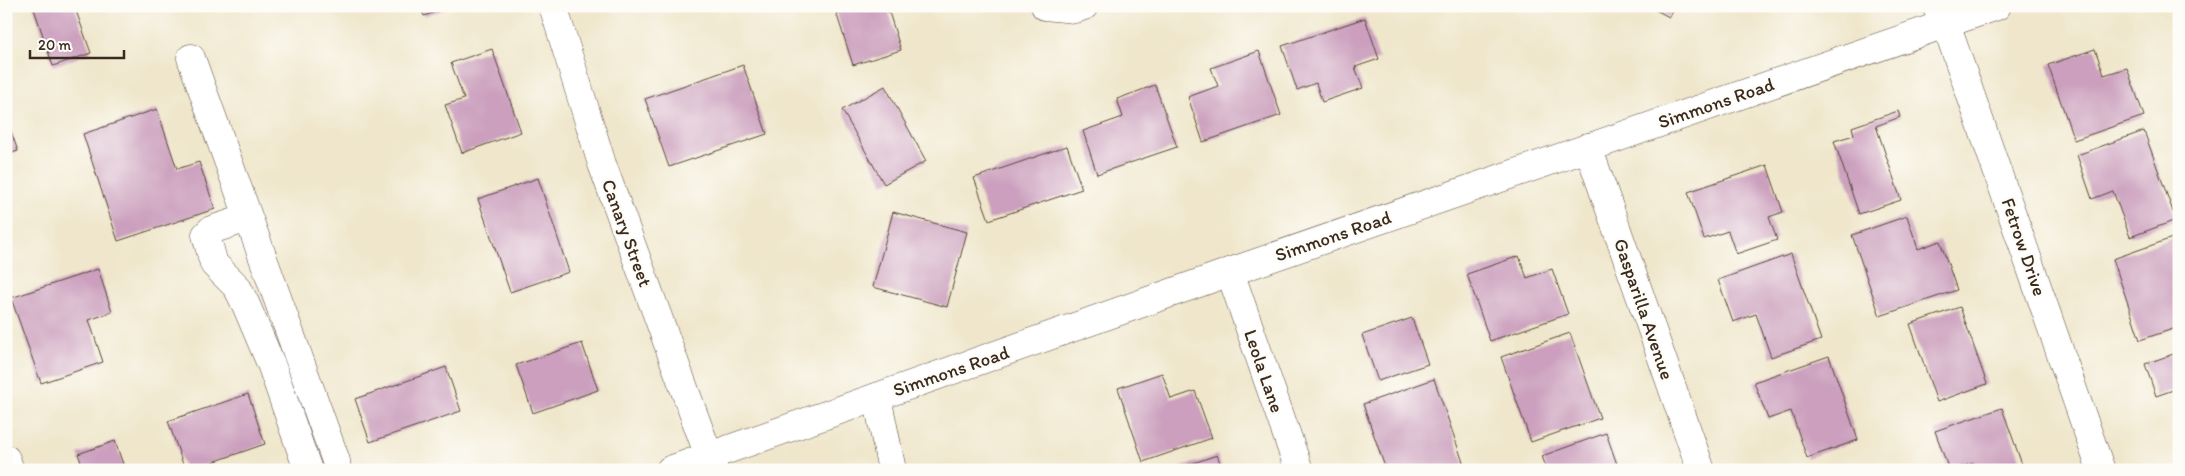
<svg xmlns="http://www.w3.org/2000/svg" width="2185" height="476" font-family="Itim,sans-serif">
	<rect width="100%" height="100%" fill="#fdfcf7"/>
	<filter id="ink" filterUnits="userSpaceOnUse"><feTurbulence type="fractalNoise" baseFrequency=".02" numOctaves="2"/><feDisplacementMap in="SourceGraphic" scale="10" xChannelSelector="R" yChannelSelector="G"/><feConvolveMatrix kernelMatrix="1 2 1 2 8 2 1 2 1" color-interpolation-filters="sRGB"/></filter>
	<filter id="wash" filterUnits="userSpaceOnUse"><feTurbulence type="fractalNoise" baseFrequency=".0096" numOctaves="4" result="noise"/><feDisplacementMap in="SourceGraphic" scale="20" xChannelSelector="R" yChannelSelector="G"/><feGaussianBlur stdDeviation="1.12" result="paint"/><feColorMatrix in="noise" values="0 0 0 0 0 0 0 0 0 0 0 0 0 0 0 0 0 1.4 0 .05"/><feComposite in="paint" operator="in"/></filter>
	<g filter="url(#wash)">
		<rect width="100%" height="100%" fill="#efe6cb"/>
		<g id="blocks">
			<g fill="#cb9fbd">
				<path d="M33,6H79L75,8L91,53L53,66Z"/>
				<path d="M420,6H450V7L424,16Z"/>
				<path d="M834,6H887L901,50L853,65Z"/>
				<path d="M1648,6H1674L1669,17Z"/>
				<path d="M1365,18L1379,59L1355,67L1363,88L1322,102L1316,83L1297,90L1282,46Z"/>
				<path d="M492,49L521,132L462,153L445,105L464,99L451,63Z"/>
				<path d="M2095,49L2104,75L2127,68L2144,116L2074,140L2048,65Z"/>
				<path d="M1259,51L1281,115L1203,142L1188,97L1218,86L1211,68Z"/>
				<path d="M743,65L767,134L669,167L645,99Z"/>
				<path d="M1155,85L1177,147L1097,174L1083,131L1123,117L1117,99Z"/>
				<path d="M885,86L926,161L884,184L842,110Z"/>
				<path d="M157,109L177,169L199,162L215,209L118,241L83,134Z"/>
				<path d="M1898,111L1900,117L1876,126L1901,200L1859,214L1834,141L1854,135L1852,127Z"/>
				<path d="M6,118L18,151L6,155Z"/>
				<path d="M2144,131L2176,220L2130,237L2113,191L2092,199L2077,155Z"/>
				<path d="M1067,146L1082,189L989,220L974,178Z"/>
				<path d="M1767,165L1783,212L1769,217L1777,240L1736,254L1728,231L1704,239L1688,192Z"/>
				<path d="M538,178L569,272L510,292L478,199Z"/>
				<path d="M893,212L967,232L947,307L873,287Z"/>
				<path d="M1907,216L1918,249L1940,241L1957,290L1880,316L1852,235Z"/>
				<path d="M2175,237L2179,247V327L2140,340L2113,259Z"/>
				<path d="M1791,254L1821,340L1771,357L1756,314L1733,322L1718,280Z"/>
				<path d="M1519,256L1527,278L1552,269L1568,314L1490,341L1467,274Z"/>
				<path d="M98,269L112,312L89,320L103,362L41,383L11,298Z"/>
				<path d="M1960,307L1987,384L1937,402L1910,324Z"/>
				<path d="M1412,318L1428,364L1378,381L1362,335Z"/>
				<path d="M1570,333L1600,418L1531,442L1501,357Z"/>
				<path d="M582,343L598,390L533,413L516,365Z"/>
				<path d="M2179,352V388L2156,396L2145,364Z"/>
				<path d="M1829,356L1858,440L1807,458L1791,411L1768,419L1754,382Z"/>
				<path d="M446,367L461,411L370,442L355,399Z"/>
				<path d="M1162,373L1171,399L1195,391L1212,438L1143,462L1118,388Z"/>
				<path d="M1434,379L1464,465L1451,470H1386L1363,404Z"/>
				<path d="M248,394L265,444L190,470H185L168,421Z"/>
				<path d="M2002,408L2024,470H1976L1974,463L1949,470L1935,431Z"/>
				<path d="M1606,433L1619,470H1547L1542,456Z"/>
				<path d="M115,441L125,470H84L78,454Z"/>
				<path d="M1217,455L1223,470H1176V469Z"/>
			</g>
		</g>
	</g>
	<g filter="url(#ink)">
		<use href="#blocks" fill-opacity="0" stroke="#564638" stroke-width="1"/>
		<g fill="none" stroke-linecap="round" stroke-linejoin="round">
			<defs>
				<g id="minor">
					<path d="M553,6L602,164L714,470"/>
					<path d="M1045,6L1075,9L1084,6"/>
					<path d="M1936,6L1946,24L2101,470"/>
					<path d="M191,58L336,461L337,470"/>
					<path d="M1588,147L1701,470"/>
					<path d="M248,218L211,230L206,235L214,264L237,287L246,305L271,364L308,470"/>
					<path d="M1230,272L1299,470"/>
					<path d="M877,397L892,470"/>
					<path d="M6,459L10,470"/>
					<path d="M670,470L1230,272L1997,6"/>
				</g>
			</defs>
			<use href="#minor" stroke="#564638" stroke-width="29"/>
			<use href="#minor" stroke="#fff" stroke-width="28"/>
		</g>
	</g>
	<g text-anchor="middle" dominant-baseline="central" stroke-width="5" stroke-linejoin="round" paint-order="stroke">
		<g font-size="19" fill="#3b2a1e" stroke="#fdfcf7">
			<text transform="translate(1716 103) rotate(-19)">Simmons Road</text>
			<text transform="translate(627 233) rotate(70)">Canary Street</text>
			<text transform="translate(1333 236) rotate(-19)">Simmons Road</text>
			<text transform="translate(2024 247) rotate(71)">Fetrow Drive</text>
			<text transform="translate(1644 309) rotate(71)">Gasparilla Avenue</text>
			<text transform="translate(951 371) rotate(-19)">Simmons Road</text>
			<text transform="translate(1264 371) rotate(71)">Leola Lane</text>
		</g>
	</g>
	<rect width="2185" height="476" fill="none" stroke="#fdfcf7" stroke-width="25"/>
	<path d="M30 50v8h94v-8" fill="none" stroke="#3b2a1e" stroke-width="2.5"/>
	<text x="38" y="50" font-size="15" fill="#3b2a1e" stroke="#fdfcf7" stroke-width="4" paint-order="stroke">20 m</text>
</svg>
